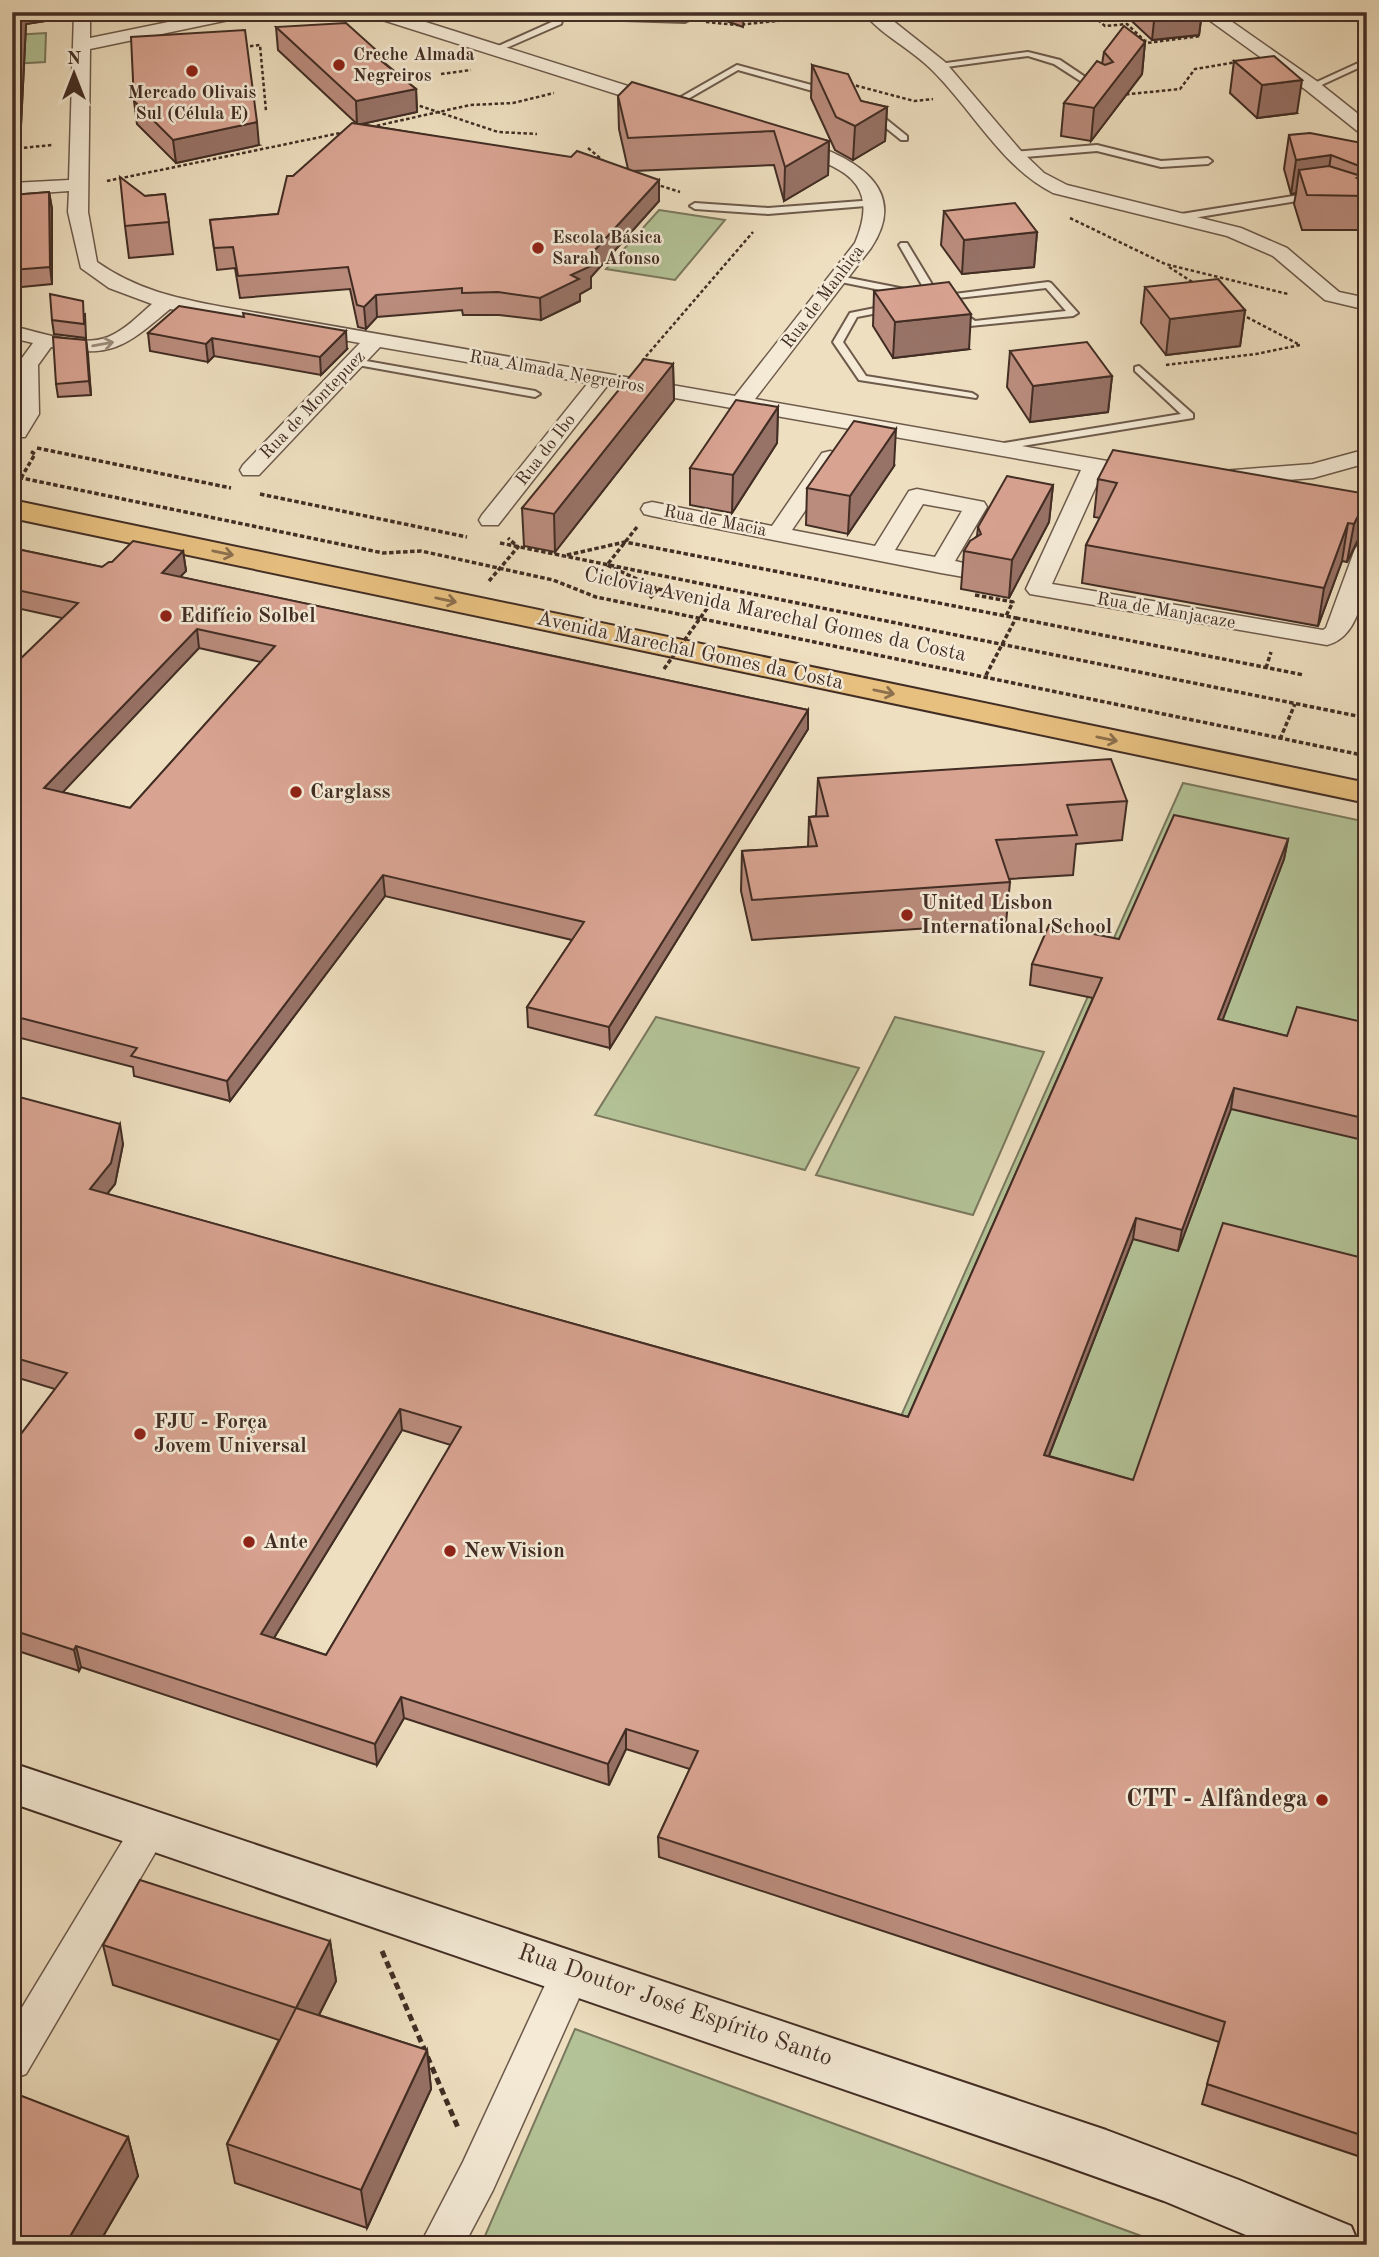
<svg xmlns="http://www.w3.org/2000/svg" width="1379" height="2257" font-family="'Old Standard TT',serif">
	<rect width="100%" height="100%" fill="#eedfc0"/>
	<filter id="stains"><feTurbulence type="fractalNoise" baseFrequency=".00286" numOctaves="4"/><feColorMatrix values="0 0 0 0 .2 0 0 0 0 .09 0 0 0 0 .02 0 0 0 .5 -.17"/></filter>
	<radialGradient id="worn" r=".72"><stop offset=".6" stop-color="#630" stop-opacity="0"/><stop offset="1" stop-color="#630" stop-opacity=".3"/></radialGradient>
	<g fill="#b3c397" stroke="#7a785e" stroke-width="2">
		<path d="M46,33L45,62L12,64V35Z"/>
		<path d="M659,210L725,220L675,280L606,269Z"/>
		<path d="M1183,783L1367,822V1481L1345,1561L893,1434Z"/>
		<path d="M656,1017L859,1068L805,1170L595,1115Z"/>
		<path d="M895,1017L1044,1052L973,1215L816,1175Z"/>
		<path d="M575,2029L1166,2245H481Z"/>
	</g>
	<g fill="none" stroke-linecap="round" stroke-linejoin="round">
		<defs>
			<g id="lane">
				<path d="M497,12L685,18L689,20L685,22L563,18L561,24L497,52L493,50L494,48L554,21L555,18L501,14Z"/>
				<path d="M1028,52L1060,60L1103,89L1096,91L1054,64L1028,56L939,68L935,66L939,64Z"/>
				<path d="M1367,59V64L1315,88L1308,86Z"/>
				<path d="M737,65L830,90L831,92L827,95L738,70L674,107L667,105Z"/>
				<path d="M870,111H876L907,136V140H901L870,115Z"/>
				<path d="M1097,145L1161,161L1208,158L1212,161L1208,164L1161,167L1097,151L1014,158L1010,155L1014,152Z"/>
				<path d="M1312,193L1316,196L1315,198L1175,221L1170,218L1175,215Z"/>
				<path d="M875,200L880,203L878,205L768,214L695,209L690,206L695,203L768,208Z"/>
				<path d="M901,243H907L939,296L1048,282L1051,283L1078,313L1073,316L970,326L952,313V309H958L975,321L1066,311L1046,288L931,301L899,245Z"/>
				<path d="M839,276L905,289L910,292L905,295L836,281V277Z"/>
				<path d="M890,305L893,306V310L857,317L843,342L866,376L972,393L977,396L976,398L859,380L833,342L850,313Z"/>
				<path d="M355,359L535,391L540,394L535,397L352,364V360Z"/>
				<path d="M1139,366L1193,414V418L998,450L993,447L998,444L1181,414L1135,371V367Z"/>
			</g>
			<g id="street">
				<path d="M74,12H90V38L217,12H251L243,17L90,49L88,212L97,262C137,290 176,298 223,307L735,396L855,243C883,177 837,166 783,148L781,144L790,138C843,152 914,183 871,248L755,399L1153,469L1156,474L1153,479L1145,481L1102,473L1052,584L1323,630L1326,628L1355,549L1359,544L1367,542C1367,574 1365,636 1327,645L1030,594L1026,589L1081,470L607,386L498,525H482L479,520L482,515L588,383L380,347L259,475H243L240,470L243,465L360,343L170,309C126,346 112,359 51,347L38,365L39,414L25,437H12V422L17,414V365L33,343L12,338V326C40,332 80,348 108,337C125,330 138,316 152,304L109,288L81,268L68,212L69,191L12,195V183L69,180Z"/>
				<path d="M368,12H394L669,99L672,103L663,108L657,107L370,16Z"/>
				<path d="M863,12H882L945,62L1021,151L1044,173L1067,185L1241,228L1287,248L1339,292L1367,298V310L1325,300L1273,256L1227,236L1053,193C1001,166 974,112 933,71C912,49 882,36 863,12Z"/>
				<path d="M1198,12H1218L1318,82L1367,121V135L1361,134L1306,90Z"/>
				<path d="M1367,449V463L1313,478L1222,485L1214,483L1211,478L1214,473L1222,471L1312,464Z"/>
				<path d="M830,451L838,453L841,458L792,530L875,546L909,491L917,489L984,502L987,507L955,561L972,565L976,570L972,575L964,577L941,573L652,516L644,514L641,509L644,504L652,502L772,526L822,453ZM923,504L962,511L935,557L895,550Z"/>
				<path d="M149,1814L162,1819L168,1830L162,1841L26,2074L12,2079V2024L136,1819Z"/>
				<path d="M572,1952L586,1957L592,1969L493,2190L464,2245H420L463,2162L558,1957Z"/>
			</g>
			<path id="secondary" d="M12,1763L1106,2130L1239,2180L1351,2226L1359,2245H1270L1164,2201L1049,2160L12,1803Z"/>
			<path id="primary" d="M12,500L1367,783V803L12,518Z"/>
		</defs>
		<use href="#lane" stroke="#6d5a4b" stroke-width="4"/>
		<use href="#street" stroke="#6d5a4b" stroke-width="3"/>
		<use href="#secondary" stroke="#422d24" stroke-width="4"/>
		<use href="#primary" stroke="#422d24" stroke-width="4"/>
		<g stroke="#422d24" stroke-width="2.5" stroke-dasharray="3.5 2.5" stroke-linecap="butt">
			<path d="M330,12L351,15"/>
			<path d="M1089,12L1105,26L1127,24L1147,43L1201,36"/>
			<path d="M268,15L284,12"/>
			<path d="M706,22L737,25L847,14"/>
			<path d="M244,47L260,45L266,111"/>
			<path d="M441,74L471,70"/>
			<path d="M850,84L914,101L933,99"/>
			<path d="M1120,95L1180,89L1195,69L1237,62"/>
			<path d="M414,104L498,132L537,134"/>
			<path d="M371,127L470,105L513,103L554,93"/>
			<path d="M588,148L606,163"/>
			<path d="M12,149L52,145"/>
			<path d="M107,181L345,132"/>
			<path d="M655,184L680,192"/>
			<path d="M1070,218L1165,264L1288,294"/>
			<path d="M1169,267L1197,285"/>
			<path d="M642,361L753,232"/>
			<path d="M1166,365L1256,354L1300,345L1239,313"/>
		</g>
		<g stroke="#422d24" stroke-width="3.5" stroke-dasharray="4.5 2.5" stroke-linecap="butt">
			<path d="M37,448L231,488"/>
			<path d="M12,476L383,553L421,551L553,580L596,597L1367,756"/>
			<path d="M21,478L35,454L30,451"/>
			<path d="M260,494L467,537"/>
			<path d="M637,527L607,565L658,589L713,600"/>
			<path d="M500,543L1367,718"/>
			<path d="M567,555L625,542L1016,618L985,677"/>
			<path d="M489,581L518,547L508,538"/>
			<path d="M975,595L1013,602L1006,616"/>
			<path d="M650,598L658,589"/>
			<path d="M1016,618L1304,675"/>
			<path d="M1266,668L1271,652"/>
			<path d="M1280,739L1295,704"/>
		</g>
		<path stroke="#422d24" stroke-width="5" stroke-dasharray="7 4.5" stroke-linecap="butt" d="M382,1951L459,2130"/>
		<use href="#lane" fill="#f4ead6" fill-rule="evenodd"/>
		<use href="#street" fill="#f4ead6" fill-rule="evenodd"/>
		<use href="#secondary" fill="#f4ead6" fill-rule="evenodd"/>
		<use href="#primary" fill="#e7c080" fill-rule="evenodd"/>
		<path stroke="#422d24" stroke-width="3.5" stroke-dasharray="4.5 2.5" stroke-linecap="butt" d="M664,669L713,600"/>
	</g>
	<g fill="#ba8c7d" stroke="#422d24" stroke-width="2" fill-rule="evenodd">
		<path d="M12,12L48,16H45L46,21L26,24L20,146H12Z"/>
		<path d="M702,12H744L743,27Z"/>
		<path d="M1122,12H1202L1199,35L1152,40Z"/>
		<path d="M276,27L376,56L416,89L417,112L361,124L628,169L619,129L618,96L829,141L828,175L784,201L774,165L634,171L659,201L591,277V288L580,294V301L541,320L499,315H463L462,310L377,317L366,329L358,327L350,289L240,298L235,268L217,270L210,220L278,214L293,176L356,123L278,50Z"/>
		<path d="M1145,42L1142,74L1091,141L1061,136L1064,103L1102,64L1104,52Z"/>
		<path d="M1234,61L1297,113L1257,118L1230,93Z"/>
		<path d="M812,65L861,101L887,107L885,141L853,160L835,150L811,98Z"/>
		<path d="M134,101L259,145L176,163L137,124Z"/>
		<path d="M1289,135L1367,144V230H1302L1294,204L1296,193L1291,194L1284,169Z"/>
		<path d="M49,192L52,209V284L12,288V195Z"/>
		<path d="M165,194L173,254L129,258L125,226L145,196Z"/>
		<path d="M944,211L1037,232L1034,267L962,274L941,245Z"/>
		<path d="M1367,264V285H1363Z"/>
		<path d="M1145,287L1245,310L1240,346L1166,355L1141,323Z"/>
		<path d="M874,291L969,349L893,358L873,326Z"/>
		<path d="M85,314L86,338L54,334L52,320Z"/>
		<path d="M148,333L347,349L321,375L214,356L208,362L150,351Z"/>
		<path d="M86,340L91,395L58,397L56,384Z"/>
		<path d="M1010,351L1112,376L1108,412L1030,422L1007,387Z"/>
		<path d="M673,364L674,400L555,552L524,546L522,508Z"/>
		<path d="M778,407L777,443L732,513L690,505V468Z"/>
		<path d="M894,466L848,534L806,525L807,488Z"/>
		<path d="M1098,479L1367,494V505L1362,532L1347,562L1342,561L1318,626L1082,583L1086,545L1100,518L1094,517Z"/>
		<path d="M1053,485L1049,522L1009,598L961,589L964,551L977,536L978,527Z"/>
		<path d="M12,548L102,567L112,562L183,551L186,571L180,577L808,710V729L610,1048L528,1027L527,1007L572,940L385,896L230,1101L134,1076L133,1067L21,1038L12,1048L62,618L12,607ZM199,648L261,662L130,808L62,792Z"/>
		<path d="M818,778L1127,801L1122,840L1076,844L1073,875L1009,879L1010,882L1006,923L752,940L741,891L742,851L808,847L809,817L816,816Z"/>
		<path d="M1288,839L1284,859L1222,1020L1287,1036L1367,1023V1141L1231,1109L1178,1251L1133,1239L1049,1456L1133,1480L1367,1259V2159L1202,2104L1219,2042L659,1857L658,1837L690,1769L626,1749L609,1785L404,1718L377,1765L81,1667L79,1671L12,1649V1446L55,1389L12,1376V1095L123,1144L115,1184L107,1194L908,1417L1093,998L1030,985L1032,964L1119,939ZM402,1430L451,1445L326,1655L274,1638Z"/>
		<path d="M1367,940V973L1359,972L1363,951Z"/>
		<path d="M330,1941L336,1981L319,2015L427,2050L431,2089L367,2228L235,2183L227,2144L279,2040L113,1985L103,1945Z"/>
		<path d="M12,2095L128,2137L138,2176L98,2245H12Z"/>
	</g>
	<g fill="#977266" stroke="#422d24" stroke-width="2">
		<path d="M20,12H47L48,16H45L46,21L26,24L20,146L15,112Z"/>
		<path d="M1155,12H1202L1199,35L1152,40Z"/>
		<path d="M1145,42L1142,74L1091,141L1094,108Z"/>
		<path d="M375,49L377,72L369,51Z"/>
		<path d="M1302,80L1297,113L1257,118L1262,85Z"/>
		<path d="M416,89L417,112L357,125L356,101Z"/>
		<path d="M887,107L885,141L853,160L855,126Z"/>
		<path d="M257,122L259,145L176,163L173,140Z"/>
		<path d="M829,141L828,175L784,201L785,167Z"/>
		<path d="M1331,155L1326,189L1299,170L1296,193L1291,194L1296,160Z"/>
		<path d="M659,180V201L591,277V288L580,294V301L541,320L540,298L583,263Z"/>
		<path d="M49,192L52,209V284L50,267Z"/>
		<path d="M1037,232L1034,267L962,274L964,240Z"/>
		<path d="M376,295L377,317L366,329L364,307Z"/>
		<path d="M1245,310L1240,346L1166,355L1170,319Z"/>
		<path d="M971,314L969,349L893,358L895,322Z"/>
		<path d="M346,331L347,349L321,375L320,357Z"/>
		<path d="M212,338L214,356L208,362L206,344Z"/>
		<path d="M86,340L88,354L91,395L89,381Z"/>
		<path d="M673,364L674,400L555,552L554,514Z"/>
		<path d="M1112,376L1108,412L1030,422L1033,386Z"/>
		<path d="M778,407L777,443L732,513L733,475Z"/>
		<path d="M896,429L894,466L848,534L850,496Z"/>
		<path d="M1053,485L1049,522L1009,598L1012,560Z"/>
		<path d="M1367,498V505L1362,532L1347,562L1354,524Z"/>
		<path d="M1348,523L1342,561L1318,626L1324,588Z"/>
		<path d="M183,551L186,571L165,592L162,573Z"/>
		<path d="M197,629L199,648L48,808L44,788Z"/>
		<path d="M808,710V729L610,1048L609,1027Z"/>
		<path d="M1288,839L1284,859L1215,1040L1218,1019Z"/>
		<path d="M383,875L385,896L230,1101L227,1081Z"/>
		<path d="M17,1017L21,1038L12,1048V1023Z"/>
		<path d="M1234,1088L1231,1109L1178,1251L1182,1230Z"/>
		<path d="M120,1124L123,1144L115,1184L94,1210L90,1189Z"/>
		<path d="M1136,1218L1133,1239L1041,1476L1044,1455Z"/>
		<path d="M400,1409L402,1430L264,1654L261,1634Z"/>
		<path d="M76,1646L81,1667L79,1671L74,1650Z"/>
		<path d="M401,1697L404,1718L377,1765L375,1744Z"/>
		<path d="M626,1729V1749L609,1785L608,1764Z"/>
		<path d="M330,1941L336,1981L302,2048L296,2008Z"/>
		<path d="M427,2050L431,2089L367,2228L361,2190Z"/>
		<path d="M128,2137L138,2176L98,2245H65Z"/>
	</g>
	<g fill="#d8a391" stroke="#422d24" stroke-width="2" fill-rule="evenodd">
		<path d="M12,12H20L15,112H12Z"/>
		<path d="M346,23L375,49L369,51L416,89L356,101L276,27Z"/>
		<path d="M1124,26L1145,42L1094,108L1064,103L1097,61L1105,65L1113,62L1104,52Z"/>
		<path d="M245,30L257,122L173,140L134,101L131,37Z"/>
		<path d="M1274,56L1302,80L1262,85L1234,61Z"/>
		<path d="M812,65L848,74L861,101L887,107L855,126L836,117Z"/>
		<path d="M632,82L829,141L785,167L774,131L628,138L618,96Z"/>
		<path d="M352,123L571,157L577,151L659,180L583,263L591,266L571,275L579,279L540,298L498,292L462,293V288L376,295L364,307L357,305L348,267L238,276L233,247L214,248L210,220L278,214L287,176H293Z"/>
		<path d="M1310,133L1367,144V169L1331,155L1296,160L1289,135Z"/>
		<path d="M1329,166L1361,176L1357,178L1367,182V196L1307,195L1299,170Z"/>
		<path d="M120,177L145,196L165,194L169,222L125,226Z"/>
		<path d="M49,192L50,267L12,270V195Z"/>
		<path d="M1015,203L1037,232L964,240L944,211Z"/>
		<path d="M1218,279L1245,310L1170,319L1145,287Z"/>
		<path d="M949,282L971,314L895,322L874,291Z"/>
		<path d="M50,294L83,301L84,324L52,320Z"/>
		<path d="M179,306L244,317L243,313L346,331L320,357L212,338L206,344L148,333Z"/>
		<path d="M53,337L86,340L89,381L56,384Z"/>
		<path d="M1087,342L1112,376L1033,386L1010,351Z"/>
		<path d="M644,359L673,364L554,514L522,508Z"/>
		<path d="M736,400L778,407L733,475L690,468Z"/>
		<path d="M854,421L896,429L850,496L807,488Z"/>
		<path d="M1113,450L1367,494V498L1354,524L1348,523L1324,588L1086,545L1117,483L1098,479Z"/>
		<path d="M1007,476L1053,485L1012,560L964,551L970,541L981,534L978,527Z"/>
		<path d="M133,541L183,551L162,573L808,710L609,1027L527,1007L584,922L383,875L227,1081L131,1056L137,1048L17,1017L12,1023V667L78,603L12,589V548L102,567L109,562H112ZM197,629L275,646L130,808L44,788Z"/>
		<path d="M1111,759L1127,801L1067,805L1077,835L996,840L1010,882L752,900L742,851L817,846L809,817L828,816L818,778Z"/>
		<path d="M1174,815L1288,839L1218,1019L1287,1036L1297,1007L1367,1023V1119L1234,1088L1182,1230L1136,1218L1044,1455L1133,1480L1223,1223L1367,1259V2137L1207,2084L1225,2022L658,1837L698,1751L626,1729L608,1764L401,1697L375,1744L76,1646L74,1650L12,1630V1446L67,1373L12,1357V1095L120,1124L111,1163L90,1189L908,1417L1102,978L1032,964L1049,925L1119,939ZM400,1409L461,1427L326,1655L261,1634Z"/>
		<path d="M1367,940V952L1363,951Z"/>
		<path d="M140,1880L330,1941L296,2008L103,1945Z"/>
		<path d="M296,2008L427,2050L361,2190L227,2144Z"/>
		<path d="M14,2093L128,2137L65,2245H32L12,2237V2095Z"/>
	</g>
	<defs><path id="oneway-shaft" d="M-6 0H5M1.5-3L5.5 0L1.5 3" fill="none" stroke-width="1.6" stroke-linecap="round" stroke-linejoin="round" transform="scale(1.75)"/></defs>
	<use stroke="#9b8c7d" href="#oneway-shaft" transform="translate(103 344) rotate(-10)"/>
	<g stroke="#8c6f4d">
		<use href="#oneway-shaft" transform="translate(223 553) rotate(12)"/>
		<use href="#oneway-shaft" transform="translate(446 600) rotate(12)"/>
		<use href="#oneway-shaft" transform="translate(884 692) rotate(12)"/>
		<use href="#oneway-shaft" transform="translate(1107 739) rotate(12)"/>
	</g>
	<g fill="#8f2418" stroke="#f4ead6" stroke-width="2.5">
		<circle cx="339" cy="65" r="7"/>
		<circle cx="192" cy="71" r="7"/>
		<circle cx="538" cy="248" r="7"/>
		<circle cx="166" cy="616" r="7"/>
		<circle cx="296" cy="792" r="7"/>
		<circle cx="907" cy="915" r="7"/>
		<circle cx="140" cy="1434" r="7"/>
		<circle cx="249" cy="1542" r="7"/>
		<circle cx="450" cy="1551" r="7"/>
		<circle cx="1322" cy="1800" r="7"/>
	</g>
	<g text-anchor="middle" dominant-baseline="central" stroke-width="5" stroke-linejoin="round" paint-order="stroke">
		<g font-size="18" font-weight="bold" fill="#422d24" stroke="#f4ead6" text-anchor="start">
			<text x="353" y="55">Creche Almada<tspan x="353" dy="21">Negreiros</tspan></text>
			<text x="192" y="93" text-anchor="middle">Mercado Olivais<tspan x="192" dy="21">Sul (Célula E)</tspan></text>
			<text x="552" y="238">Escola Básica<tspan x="552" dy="21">Sarah Afonso</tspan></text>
		</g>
		<g font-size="18" fill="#422d24" stroke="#f4ead6">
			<text transform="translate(823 297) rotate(-53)">Rua de Manhiça</text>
			<text transform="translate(557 372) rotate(10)">Rua Almada Negreiros</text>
			<text transform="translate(313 405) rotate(-46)">Rua de Montepuez</text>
			<text transform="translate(546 450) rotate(-52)">Rua do Ibo</text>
			<text transform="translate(715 521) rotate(11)">Rua de Macia</text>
			<text transform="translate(1166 611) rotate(10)">Rua de Manjacaze</text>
		</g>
		<g font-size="21" fill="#422d24" stroke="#f4ead6">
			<text transform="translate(775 615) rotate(12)">Ciclovia Avenida Marechal Gomes da Costa</text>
			<text transform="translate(690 651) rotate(12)">Avenida Marechal Gomes da Costa</text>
		</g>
		<g font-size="21" font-weight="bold" fill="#422d24" stroke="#f4ead6" text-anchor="start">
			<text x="180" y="616">Edifício Solbel</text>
			<text x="310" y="792">Carglass</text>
			<text x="921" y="903">United Lisbon<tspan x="921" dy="24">International School</tspan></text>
			<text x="154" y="1422">FJU - Força<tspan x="154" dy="24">Jovem Universal</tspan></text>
			<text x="263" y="1542">Ante</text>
			<text x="464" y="1551">NewVision</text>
		</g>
		<g font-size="24" font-weight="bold" fill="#422d24" stroke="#f4ead6" text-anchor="end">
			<text x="1308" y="1800">CTT - Alfândega</text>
		</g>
		<g font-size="24" fill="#422d24" stroke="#f4ead6">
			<text transform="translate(675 2006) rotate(19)">Rua Doutor José Espírito Santo</text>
		</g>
	</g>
	<rect width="1379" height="2257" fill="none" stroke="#eedfc0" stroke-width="42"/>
	<rect x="14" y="14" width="1351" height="2229" fill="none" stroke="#422d24" stroke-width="3.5"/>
	<rect x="21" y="21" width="1337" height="2215" fill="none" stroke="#422d24" stroke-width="2"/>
	<g transform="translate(74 74)" stroke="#f4ead6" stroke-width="5" paint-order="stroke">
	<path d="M0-5L12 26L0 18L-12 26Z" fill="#422d24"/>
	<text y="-10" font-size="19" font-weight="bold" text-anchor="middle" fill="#422d24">N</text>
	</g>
	<rect width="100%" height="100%" filter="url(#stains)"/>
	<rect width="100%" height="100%" fill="url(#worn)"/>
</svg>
